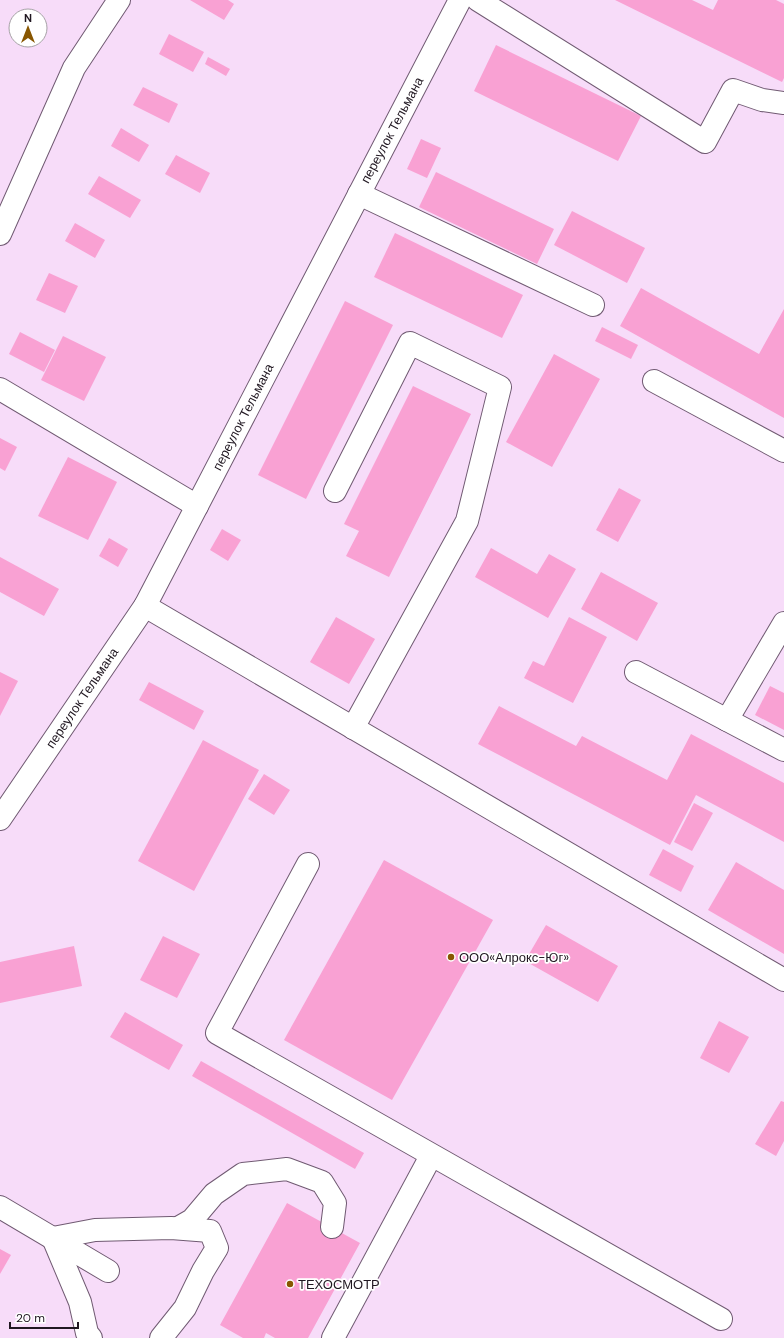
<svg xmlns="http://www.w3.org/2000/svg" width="784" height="1338" font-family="'DM Sans',sans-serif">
	<rect width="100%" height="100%" fill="#f7dcf9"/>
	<g fill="#f9a1d3">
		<path d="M190,0H228L234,4L224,20Z"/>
		<path d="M615,0H692L713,10L718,0H776L784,4V78L782,82Z"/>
		<path d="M169,34L204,52L193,72L159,54Z"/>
		<path d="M496,45L641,116L618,161L474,91Z"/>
		<path d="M208,57L230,69L226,76L205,64Z"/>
		<path d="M143,87L178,104L169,123L133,105Z"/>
		<path d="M121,128L149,145L139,162L111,146Z"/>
		<path d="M421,139L441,148L427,178L407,169Z"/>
		<path d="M176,155L210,173L200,193L165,174Z"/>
		<path d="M436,172L554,229L537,264L419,207Z"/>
		<path d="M99,176L141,200L130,218L88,194Z"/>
		<path d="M572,211L645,248L627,283L554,245Z"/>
		<path d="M75,223L105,240L95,258L65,241Z"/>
		<path d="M395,233L523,295L502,338L374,277Z"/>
		<path d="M49,273L78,286L65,313L36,300Z"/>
		<path d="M641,288L759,354L784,309V418L620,326Z"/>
		<path d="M345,301L393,325L306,499L258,475Z"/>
		<path d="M602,327L638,345L631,359L595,341Z"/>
		<path d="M20,332L55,350L44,372L9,354Z"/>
		<path d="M63,336L106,357L84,401L41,380Z"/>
		<path d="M554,354L600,379L552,467L506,442Z"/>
		<path d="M413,386L471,414L389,577L346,556L359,531L344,524Z"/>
		<path d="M0,438L17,447L5,471L0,468Z"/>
		<path d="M68,457L117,482L88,540L38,516Z"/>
		<path d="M619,488L641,500L618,542L596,530Z"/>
		<path d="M222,529L241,540L228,561L210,550Z"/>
		<path d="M109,538L128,549L118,567L99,556Z"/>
		<path d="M491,548L537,574L549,554L576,569L548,618L475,577Z"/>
		<path d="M0,557L59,589L44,616L0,592Z"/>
		<path d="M601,572L658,603L637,641L581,609Z"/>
		<path d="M336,617L375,639L349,684L310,662Z"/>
		<path d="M569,617L607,637L573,703L524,678L533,661L544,666Z"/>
		<path d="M0,672L18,681L0,716Z"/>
		<path d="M149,682L204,711L194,730L139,700Z"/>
		<path d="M770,686L784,693V730L755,715Z"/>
		<path d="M499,706L576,746L582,736L667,780L691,734L784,783V842L696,795L670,845L478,744Z"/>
		<path d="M203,740L259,770L194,891L138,861Z"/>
		<path d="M264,774L290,790L274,815L248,799Z"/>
		<path d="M694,803L713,813L692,851L674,842Z"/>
		<path d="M663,849L694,866L681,892L649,875Z"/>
		<path d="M384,860L493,920L392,1100L284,1040Z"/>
		<path d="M736,862L784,890V954L708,910Z"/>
		<path d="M546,925L618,966L598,1002L525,961Z"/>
		<path d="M163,936L200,954L177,998L140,980Z"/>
		<path d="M74,946L82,986L0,1003V962Z"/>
		<path d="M125,1012L183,1045L169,1070L110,1037Z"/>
		<path d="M719,1021L749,1037L729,1073L700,1058Z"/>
		<path d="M201,1061L364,1153L355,1169L192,1076Z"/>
		<path d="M781,1101L784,1102V1141L776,1156L755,1144Z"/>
		<path d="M287,1203L360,1243L308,1338H275L266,1333L264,1338H243L220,1325Z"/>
		<path d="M0,1249L11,1255L0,1274Z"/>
	</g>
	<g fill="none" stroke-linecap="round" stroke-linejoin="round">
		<defs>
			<g id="minor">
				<path d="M478,0L705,142L733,90L762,100L784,103"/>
				<path d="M359,194L593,305"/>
				<path d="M0,234L74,68L119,0"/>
				<path d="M654,381L784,451"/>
				<path d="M0,389L197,506"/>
				<path d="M335,491L410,343L500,387L467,521L353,728"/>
				<path d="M145,606L784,980"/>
				<path d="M636,672L784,750"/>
				<path d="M727,720L784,623"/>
				<path d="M0,819L145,606L460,0"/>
				<path d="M308,864L217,1033L721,1319"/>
				<path d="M0,1207L108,1271"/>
				<path d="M178,1228L192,1220L214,1194L243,1174L287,1169L322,1182L335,1203L332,1227"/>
				<path d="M91,1338L87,1333L80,1302L53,1238L95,1230L171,1228L210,1231L217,1248L203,1271L185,1308L161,1338"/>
				<path d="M333,1338L431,1156"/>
			</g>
		</defs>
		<use href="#minor" stroke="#705a72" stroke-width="24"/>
		<use href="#minor" stroke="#fff" stroke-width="22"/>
	</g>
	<g fill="#885600" stroke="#fff" stroke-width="1.5">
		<circle cx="451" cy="957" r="4"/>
		<circle cx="290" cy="1284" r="4"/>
	</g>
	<g text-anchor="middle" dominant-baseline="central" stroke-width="3.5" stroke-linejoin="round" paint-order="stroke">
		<g font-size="13" fill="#201721" stroke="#fff">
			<text transform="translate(392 130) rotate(-62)">переулок Тельмана</text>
			<text transform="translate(243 417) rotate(-63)">переулок Тельмана</text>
			<text transform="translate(82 698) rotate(-56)">переулок Тельмана</text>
		</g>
		<g font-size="13" fill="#201721" stroke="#fff" text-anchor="start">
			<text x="459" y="957">ООО«Алрокс-Юг»</text>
			<text x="298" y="1284">ТЕХОСМОТР</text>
		</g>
	</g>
	<g transform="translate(28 28)"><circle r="19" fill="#ffffff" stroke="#a6a2a6"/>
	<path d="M0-3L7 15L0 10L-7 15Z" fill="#885600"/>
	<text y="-6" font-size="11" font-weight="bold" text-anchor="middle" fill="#201721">N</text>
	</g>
	<path d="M10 1322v6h68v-6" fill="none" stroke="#201721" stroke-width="2"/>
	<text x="16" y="1322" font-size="12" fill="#201721" stroke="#ffffff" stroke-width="3" paint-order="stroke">20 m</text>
</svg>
